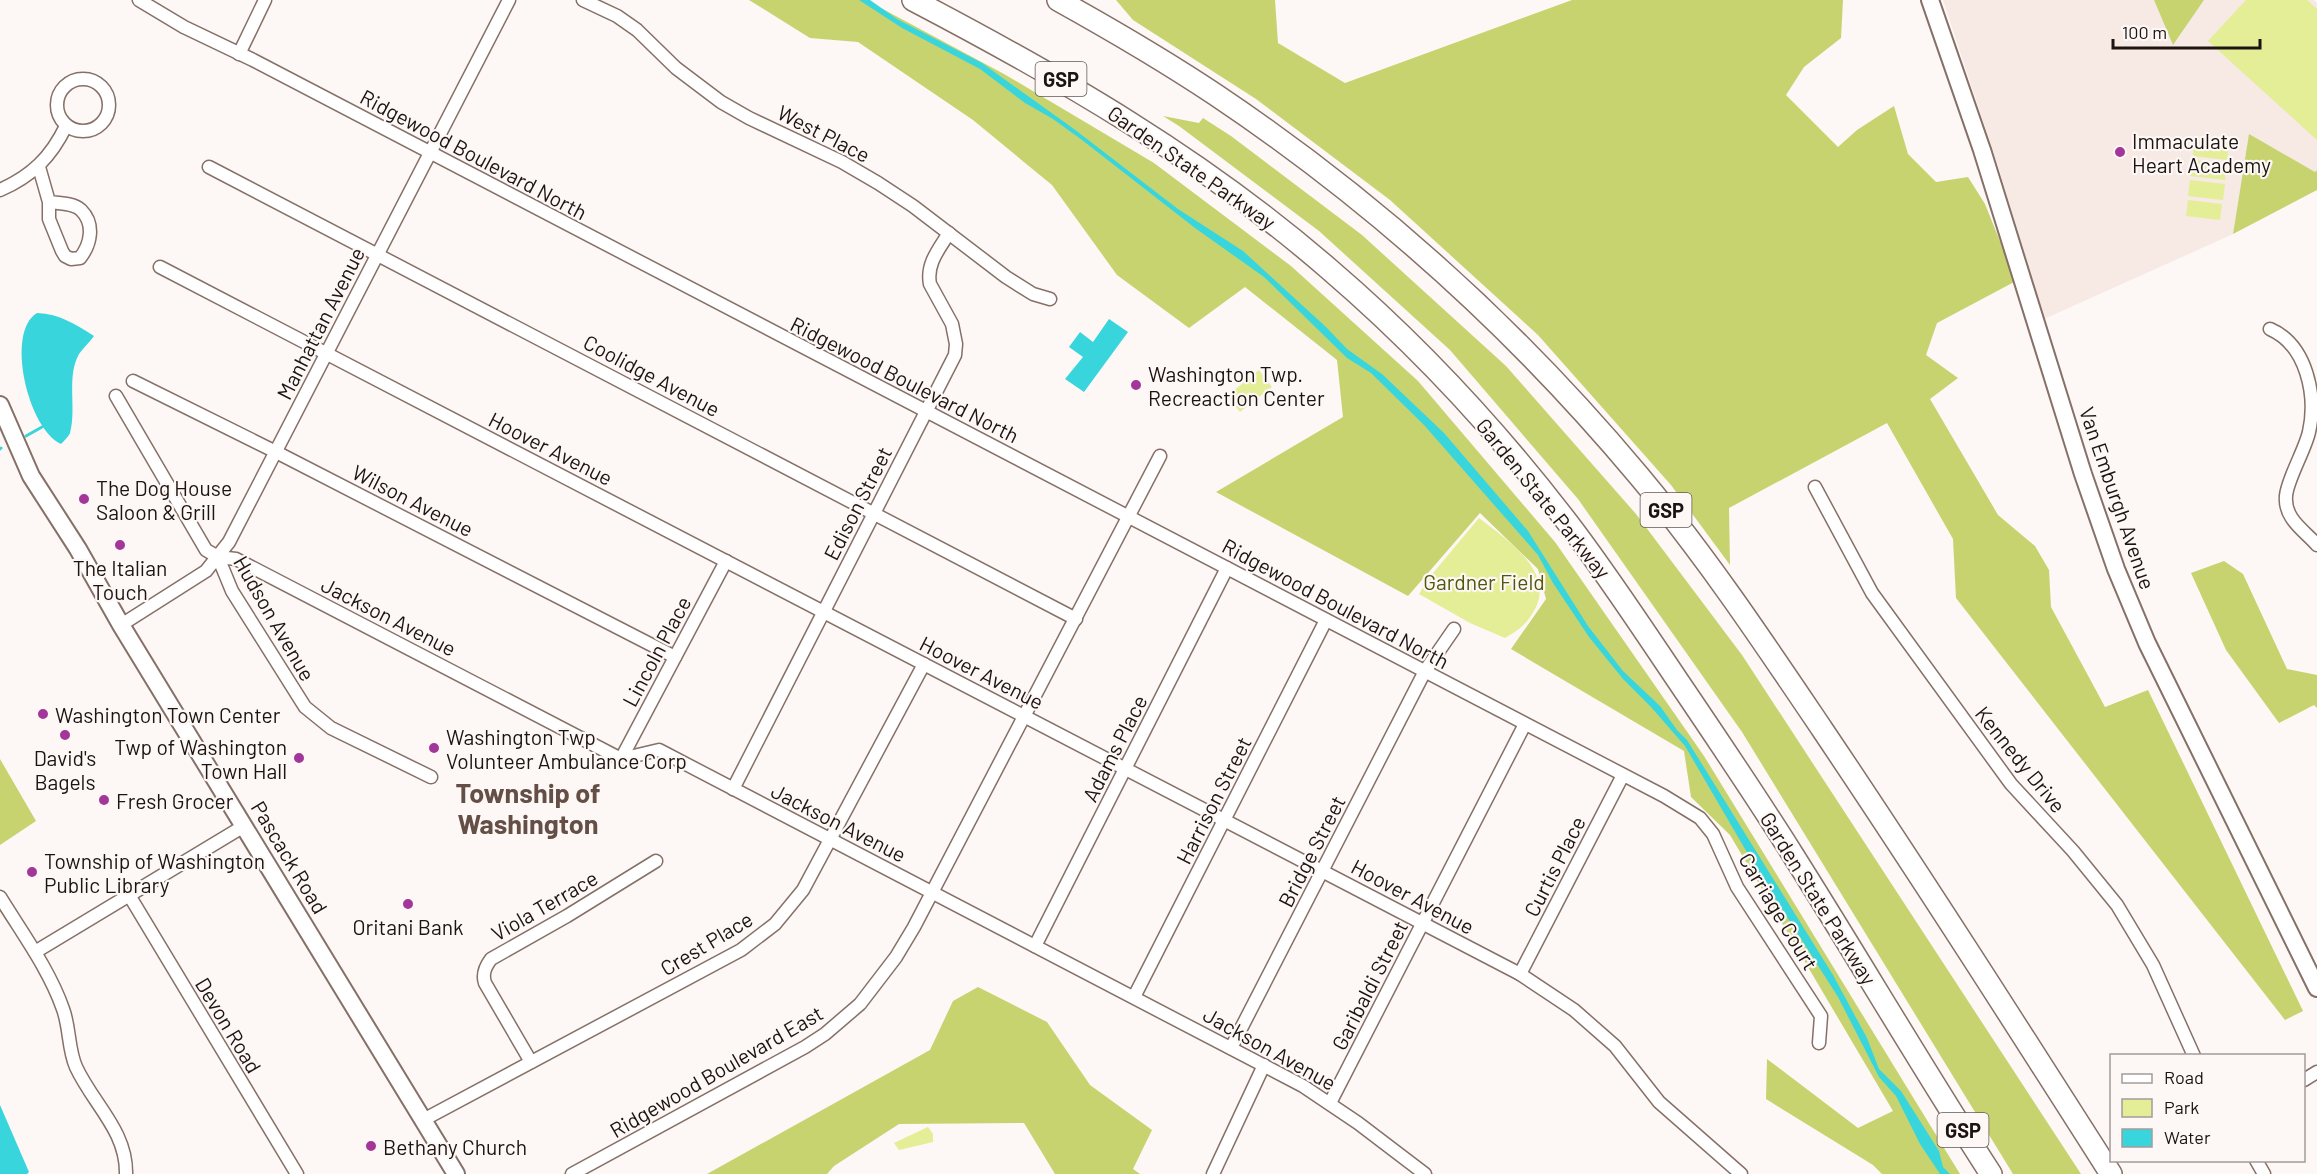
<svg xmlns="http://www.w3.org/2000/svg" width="2317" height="1174" font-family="Barlow,sans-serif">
	<rect width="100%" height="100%" fill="#fdf7f5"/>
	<path fill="#f7e9e4" d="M1943,0H2154L2173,45L2204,0H2314L2317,3V170L2315,172L2249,135L2233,234L2044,319L2000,172Z"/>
	<g fill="#e3ee96">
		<path d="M2246,0H2307L2317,9V140L2208,41Z"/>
		<path d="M2194,140L2229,144L2227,160L2193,156Z"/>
		<path d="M2192,160L2227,164L2225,180L2190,176Z"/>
		<path d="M2190,180L2225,184L2223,200L2188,196Z"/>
		<path d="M2188,200L2222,204L2220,220L2186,216Z"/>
		<path d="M1259,370L1272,387L1240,412L1227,396Z"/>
		<path d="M1479,518C1506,539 1555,571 1535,609C1527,624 1519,630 1505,638L1470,623L1419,594L1428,579Z"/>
		<path d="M928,1127L933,1134V1142L899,1150L894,1143Z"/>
	</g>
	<g fill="#c7d36f">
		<path d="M749,0H866L1004,74L1154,163L1291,266L1418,381L1555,542L1704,756L1960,1174H1882L1873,1165L1766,1099L1767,1059L1858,1128L1893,1111L1730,835L1691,797L1684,751L1511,649L1546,599L1538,569L1480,513L1408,596L1216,492L1343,417L1337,360L1245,287L1189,328L1117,275L1052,185L973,120L858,42L810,38Z"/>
		<path d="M1116,0H1275L1278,43L1345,83L1572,0H1843L1841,38L1804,67L1786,95L1838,147L1857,130L1894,106L1908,154L1936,182L1968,177L1985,204L2016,281L1937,323L1926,355L1958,378L1930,399L1998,515L2035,546L2049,570L2051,607L2105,707L2148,690L2303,1011L2285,1020L1956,598L1953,539L1887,423L1729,508L1730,565L1671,485L1538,335L1390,200L1256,99L1133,20Z"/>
		<path d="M2154,0H2204L2173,45Z"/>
		<path d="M1163,116L1199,123L1203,118L1231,136L1362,235L1506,366L1636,514L1742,655L2081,1174H2013L1742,732L1578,499L1450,350L1319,231L1179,126Z"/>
		<path d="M2249,134L2315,172L2317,170V190L2233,234Z"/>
		<path d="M2224,561L2243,574L2287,669L2317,675V708L2314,705L2279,723L2226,650L2191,573Z"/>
		<path d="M0,759L36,821L0,845Z"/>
		<path d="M978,987L1047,1022L1090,1085L1152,1130L1133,1169L1140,1174H1055L1024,1123L899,1124L834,1166L827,1174H707L930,1050L953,1001Z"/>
	</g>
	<g fill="#38d6dc">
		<path d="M859,0H870L897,19L982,63L1011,84L1074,129L1178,209L1243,251L1326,327L1347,349L1382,374L1444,433L1528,531L1588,626L1623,671L1660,706L1677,730L1687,740L1833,975L1867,1038L1879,1069L1901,1091L1939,1151L1943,1167L1950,1174H1940L1920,1144L1896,1096L1879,1077L1838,997L1759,873L1685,746L1651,707L1623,679L1589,637L1553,583L1538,555L1424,425L1371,373L1347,358L1264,277L1195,228L1082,140L1053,119L1025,103L980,69L902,28Z"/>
		<path d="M37,313C60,314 75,324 94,336C90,342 83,348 79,354C66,377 77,408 70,433C69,436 64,441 61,444C28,429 5,332 37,313Z"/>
		<path d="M1109,319L1128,332L1084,392L1065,379L1083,357L1069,347L1080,332L1093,342Z"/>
		<path d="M0,1105L29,1172L27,1174H0Z"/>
	</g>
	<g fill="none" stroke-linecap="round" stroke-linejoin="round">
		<g stroke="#38d6dc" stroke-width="3">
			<path d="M26,436L42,427"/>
			<path d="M0,449L1,448"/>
		</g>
		<defs>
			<g id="street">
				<path d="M139,0L184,27L253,60L1664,796L1700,818L1713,834L1737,887L1821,1016L1819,1043"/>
				<path d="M583,0L617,16L637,30L676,68L721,102L749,118L842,162L878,183L913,206L1006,277L1033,294L1050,299"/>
				<path d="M239,54L265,0"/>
				<circle cx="83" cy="105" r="26"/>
				<path d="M39,167L49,202V219L62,251L65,256L71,259L80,258C91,244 95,224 81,210C74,203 59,203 49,202"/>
				<path d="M209,167L1076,619"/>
				<path d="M0,190C32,176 51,157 66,126"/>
				<path d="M160,267L1520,974L1574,1010L1615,1046L1659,1102L1741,1174"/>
				<path d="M2270,329C2307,345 2317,396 2309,432C2305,450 2287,480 2286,496C2284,519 2304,530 2317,545"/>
				<path d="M133,381L276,452L675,657"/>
				<path d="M116,396L206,550L218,557L232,591L305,707L331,728L431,777"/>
				<path d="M1815,487L1872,593L2011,784L2073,851L2117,905L2153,965L2194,1056"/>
				<path d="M218,557L236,559L621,759L659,750L1303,1086L1358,1123L1425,1174"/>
				<path d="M121,625L206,571L229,542L509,0"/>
				<path d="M621,759L726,561"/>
				<path d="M733,789L955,355L956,344L952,324L930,284C926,264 939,249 949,233"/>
				<path d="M129,895L297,1174"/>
				<path d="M0,897C22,933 49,969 63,1009C70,1028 68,1049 76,1067C93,1104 127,1131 126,1174"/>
				<path d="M1035,946L1227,568"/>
				<path d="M35,952L244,826"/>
				<path d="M1520,974L1623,775"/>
				<path d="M1134,997L1326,620"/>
				<path d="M1231,1048L1425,671L1454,629"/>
				<path d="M531,1062L485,983C482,974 485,967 491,959L567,916L656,861"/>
				<path d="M2304,1080L2317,1072"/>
				<path d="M1330,1103L1525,724"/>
				<path d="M423,1120L741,950L775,924L803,890L924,664"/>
				<path d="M2256,1160L2264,1174"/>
				<path d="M572,1174L805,1047L825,1034L860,1004L896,957L914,927L1160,456"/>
				<path d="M1213,1174L1264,1065"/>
			</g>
			<g id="secondary">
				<path d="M1930,0L1982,150L2083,474L2116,569L2147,643L2317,988"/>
				<path d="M0,405L31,476L78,549L121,625L456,1174"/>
			</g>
			<g id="highway">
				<path d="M913,0C1062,78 1201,158 1329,269C1420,347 1502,436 1574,531C1610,579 1643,629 1676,678C1716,737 1756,796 1793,855C1860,961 1923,1069 1991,1174"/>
				<path d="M1058,0C1112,30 1165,61 1216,95C1374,201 1517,330 1639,476C1706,556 1764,643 1822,729C1921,876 2016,1025 2111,1174"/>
			</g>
		</defs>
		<use href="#street" stroke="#867067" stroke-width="15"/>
		<use href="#secondary" stroke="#867067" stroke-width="20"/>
		<use href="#highway" stroke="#867067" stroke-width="24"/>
		<use href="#street" stroke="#fff" stroke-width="12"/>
		<use href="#secondary" stroke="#fff" stroke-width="16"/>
		<use href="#highway" stroke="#fff" stroke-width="21"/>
	</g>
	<g fill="#a23799" stroke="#fdf7f5" stroke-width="2">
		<circle cx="2120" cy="152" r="6"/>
		<circle cx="1136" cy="385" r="6"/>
		<circle cx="84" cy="499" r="6"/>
		<circle cx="120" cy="545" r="6"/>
		<circle cx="43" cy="714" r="6"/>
		<circle cx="65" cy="735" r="6"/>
		<circle cx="434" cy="748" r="6"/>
		<circle cx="299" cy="758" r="6"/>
		<circle cx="104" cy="800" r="6"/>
		<circle cx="32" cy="872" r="6"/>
		<circle cx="408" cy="904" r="6"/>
		<circle cx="371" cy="1146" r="6"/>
	</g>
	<g text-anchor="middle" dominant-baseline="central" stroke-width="4.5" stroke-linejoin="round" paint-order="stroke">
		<g fill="#fdf7f5" stroke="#605855" stroke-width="1.5">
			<rect x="1035.5" y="62" width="51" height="34" rx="4.5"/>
			<rect x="1640.5" y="493" width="51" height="34" rx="4.5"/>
			<rect x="1937.5" y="1113" width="51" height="34" rx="4.5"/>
		</g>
		<g font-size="20" font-weight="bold" fill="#1c1411">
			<text x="1061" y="79">GSP</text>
			<text x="1666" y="510">GSP</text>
			<text x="1963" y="1130">GSP</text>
		</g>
		<g font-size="21" fill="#1c1411" stroke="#fdf7f5">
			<text transform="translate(824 133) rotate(27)">West Place</text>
			<text transform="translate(474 154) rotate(28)">Ridgewood Boulevard North</text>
			<text transform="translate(1192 167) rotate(35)">Garden State Parkway</text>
			<text transform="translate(320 323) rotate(-63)">Manhattan Avenue</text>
			<text transform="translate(652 375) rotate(28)">Coolidge Avenue</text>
			<text transform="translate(905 379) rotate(27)">Ridgewood Boulevard North</text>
			<text transform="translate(551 448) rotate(27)">Hoover Avenue</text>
			<text transform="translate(1544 498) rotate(51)">Garden State Parkway</text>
			<text transform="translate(2118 498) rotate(71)">Van Emburgh Avenue</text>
			<text transform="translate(413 500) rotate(27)">Wilson Avenue</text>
			<text transform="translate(857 503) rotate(-63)">Edison Street</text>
			<text transform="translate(1336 603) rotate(28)">Ridgewood Boulevard North</text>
			<text transform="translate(389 616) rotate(27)">Jackson Avenue</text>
			<text transform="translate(275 618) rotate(60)">Hudson Avenue</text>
			<text transform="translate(656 651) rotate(-62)">Lincoln Place</text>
			<text transform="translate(982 672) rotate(27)">Hoover Avenue</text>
			<text transform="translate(1114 748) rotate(-63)">Adams Place</text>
			<text transform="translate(2021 759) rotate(51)">Kennedy Drive</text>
			<text transform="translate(1213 800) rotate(-63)">Harrison Street</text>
			<text transform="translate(839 822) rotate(27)">Jackson Avenue</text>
			<text transform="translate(1311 851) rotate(-63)">Bridge Street</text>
			<text transform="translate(290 857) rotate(59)">Pascack Road</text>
			<text transform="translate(1554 866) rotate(-63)">Curtis Place</text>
			<text transform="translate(1413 896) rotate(28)">Hoover Avenue</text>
			<text transform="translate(1819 898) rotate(58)">Garden State Parkway</text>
			<text transform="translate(544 905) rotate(-30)">Viola Terrace</text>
			<text transform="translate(1779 911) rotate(59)">Carriage Court</text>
			<text transform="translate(706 943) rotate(-31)">Crest Place</text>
			<text transform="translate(1369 985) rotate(-63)">Garibaldi Street</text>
			<text transform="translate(229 1025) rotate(59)">Devon Road</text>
			<text transform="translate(1270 1048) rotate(29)">Jackson Avenue</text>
			<text transform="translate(716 1071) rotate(-30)">Ridgewood Boulevard East</text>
		</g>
		<g font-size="21" fill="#1c1411" stroke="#fdf7f5" text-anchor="start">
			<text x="2132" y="140">Immaculate<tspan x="2132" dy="24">Heart Academy</tspan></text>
			<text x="1148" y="373">Washington Twp.<tspan x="1148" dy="24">Recreaction Center</tspan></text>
			<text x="96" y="487">The Dog House<tspan x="96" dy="24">Saloon &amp; Grill</tspan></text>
			<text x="120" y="567" text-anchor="middle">The Italian<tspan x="120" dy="24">Touch</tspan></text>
			<text x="55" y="714">Washington Town Center</text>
			<text x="446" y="736">Washington Twp<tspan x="446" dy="24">Volunteer Ambulance Corp</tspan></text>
			<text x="287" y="746" text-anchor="end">Twp of Washington<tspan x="287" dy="24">Town Hall</tspan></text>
			<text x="65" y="757" text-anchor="middle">David's<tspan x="65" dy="24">Bagels</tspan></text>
			<text x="116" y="800">Fresh Grocer</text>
			<text x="44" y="860">Township of Washington<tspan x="44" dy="24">Public Library</tspan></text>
			<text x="408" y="926" text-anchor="middle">Oritani Bank</text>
			<text x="383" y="1146">Bethany Church</text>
		</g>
		<g font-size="21" fill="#51570c" stroke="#fdf7f5">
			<text x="1484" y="581">Gardner Field</text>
		</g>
		<g font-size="27" font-weight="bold" fill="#644f47" stroke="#fdf7f5">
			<text x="528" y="792">Township of<tspan x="528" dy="31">Washington</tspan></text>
		</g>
	</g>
	<rect x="2110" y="1054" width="195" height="108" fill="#fdf7f5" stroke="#a39c9a" stroke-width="1.5"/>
	<rect x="2122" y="1074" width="30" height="9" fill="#ffffff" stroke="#a39c9a" stroke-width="1.5"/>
	<text x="2164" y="1084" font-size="18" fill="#1c1411">Road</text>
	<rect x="2122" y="1099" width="30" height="18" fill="#e3ee96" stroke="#a39c9a" stroke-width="1.5"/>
	<text x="2164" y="1114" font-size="18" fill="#1c1411">Park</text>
	<rect x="2122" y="1129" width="30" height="18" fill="#38d6dc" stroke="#a39c9a" stroke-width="1.5"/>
	<text x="2164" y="1144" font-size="18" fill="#1c1411">Water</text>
	<path d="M2113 39v9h147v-9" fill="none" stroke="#1c1411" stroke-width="3"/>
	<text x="2122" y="39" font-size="18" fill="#1c1411" stroke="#fdf7f5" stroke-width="4.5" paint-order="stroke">100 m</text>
</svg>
